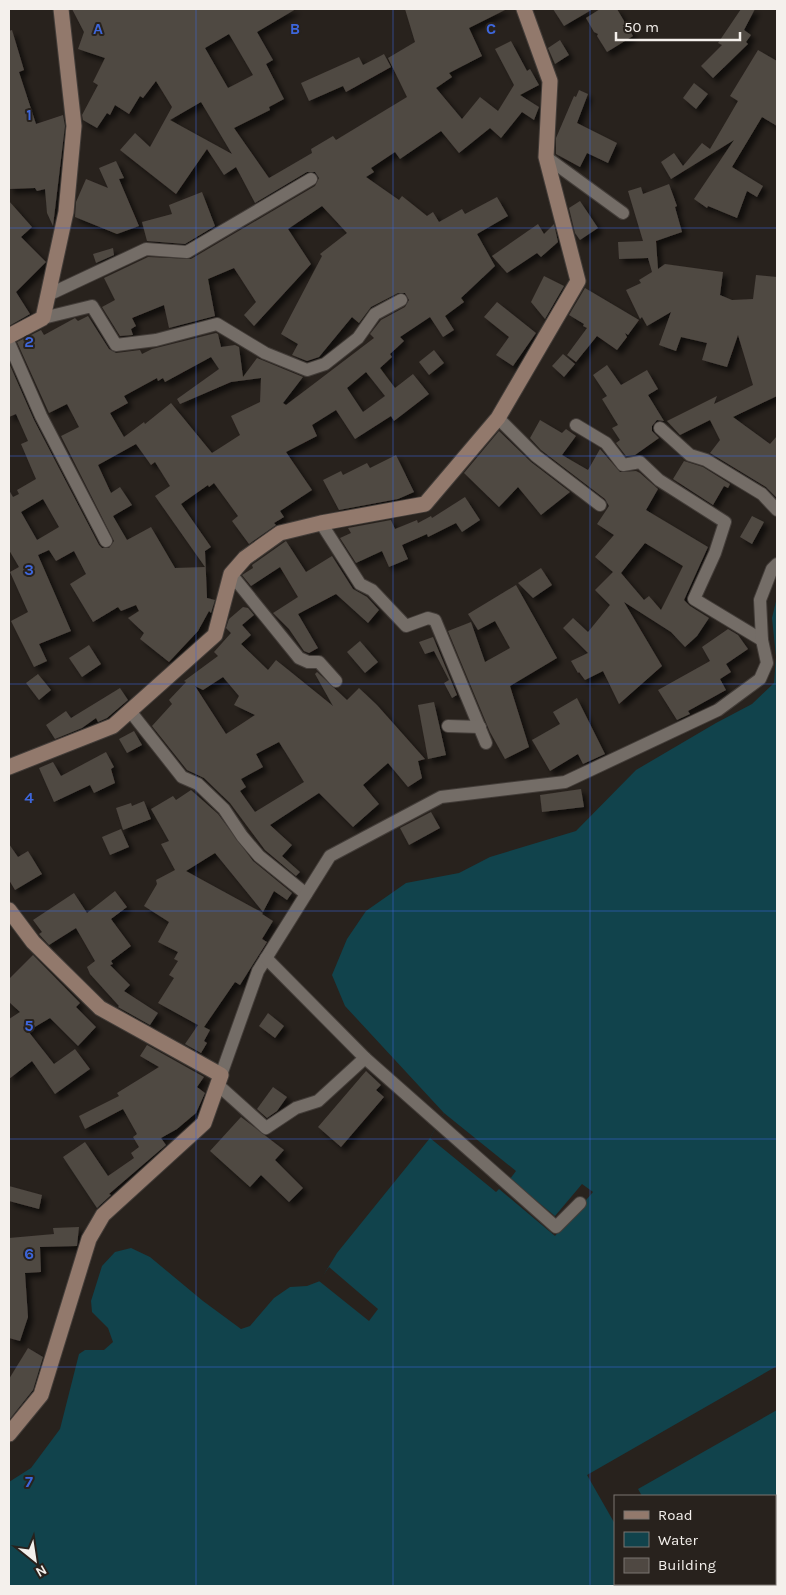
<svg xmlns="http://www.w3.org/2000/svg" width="786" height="1595" font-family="Karla,sans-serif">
	<defs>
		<filter id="shadow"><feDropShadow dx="4.5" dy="4.5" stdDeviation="2.5" flood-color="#0009"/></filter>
	</defs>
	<rect width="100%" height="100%" fill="#28221d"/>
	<path fill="#11434c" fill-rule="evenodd" d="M777,597V1586H9V1482L31,1468L60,1429L79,1354L85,1350H104L113,1342L108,1328L92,1312L91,1301L102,1266L115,1252L131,1248L150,1257L203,1301L241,1329L250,1326L274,1298L290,1287L307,1286L320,1281L337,1253L430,1138L444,1113L345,1006L332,975L347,939L366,911L406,883L459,873L490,857L576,831L636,770L716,723L752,704L774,683L776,657L772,618ZM615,1496H775V1584H615Z"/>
	<g fill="#28221d">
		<path d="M444,1113L516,1171L510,1179L555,1216L582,1184L593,1192L555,1236L499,1189L496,1192L430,1138Z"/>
		<path d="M329,1267L378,1309L369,1321L319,1281Z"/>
		<path d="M777,1366V1410L638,1489L642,1496H615V1524L587,1475Z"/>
	</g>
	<g fill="#4f4842" fill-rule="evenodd" filter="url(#shadow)">
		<path d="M72,9H296L257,32L273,60L266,64L284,99L269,107L270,110L234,128L269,178L312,153L311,149L333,136L336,140L407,97L388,58L415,42L405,9H507L469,28L482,56L449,73L452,77L436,88L462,119L480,97L498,111L514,85L495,49L511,41L527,71L530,69L539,85L520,95L539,107L534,120L522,112L501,138L490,128L459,153L441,131L400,159L395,152L371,168L374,172L366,177L399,200L402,196L427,216L433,212L439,222L462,209L465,214L497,197L508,216L477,234L495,266L461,298L464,302L445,316L454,330L443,337L430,317L400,337L404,341L390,354L392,357L380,368L395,388L413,374L429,394L394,421L391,416L355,439L336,410L312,425L317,436L286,452L312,490L280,511L284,517L274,523L276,525L249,544L232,521L238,516L214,483L209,487L208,485L181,504L211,547L205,551L207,598L215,600L211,613L209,611L198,631L169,662L140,639L144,633L128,618L139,611L136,605L121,611L118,607L93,622L70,584L86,574L74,551L56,561L49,550L38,555L71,631L39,644L47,661L34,667L11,621L28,612L10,572L19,567L9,550V490L13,497L19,494L17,490L36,479L21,444L28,441L16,414L9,417V363L34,420L99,545L102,548H109L114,541L61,436L79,427L67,404L49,413L17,342L41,330L44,335L75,318L78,321L88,316L109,349L116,353L140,350L142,354L152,349L216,333L218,334L221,347L235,345L239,347L243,377L257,358L303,377L283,403L286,405L374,338L370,334L381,320L405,307L409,300L405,293H398L371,307L359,323L352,317L319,357L307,361L292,355L298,344L281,334L322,256L320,254L347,233L322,206L288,229L311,264L254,326L244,315L256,302L234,268L208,279L215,316L169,328L164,305L132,318L136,326L131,329L133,335L120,336L102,307L115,300L104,278L148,257L191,259L315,186L319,178L315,172H307L255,203L236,167L224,175L207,149L176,194L120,150L135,133L150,147L172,107L156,81L143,98L140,96L129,114L115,105L110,115L107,113L97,128L83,120L82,115L98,85L93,82L105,58L78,49L84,32ZM229,34L253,75L228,88L205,48ZM201,102L232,154L170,120ZM211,357L219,369L177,399L180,404L231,382L261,378L260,402L231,416L240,435L212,453L171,403L145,424L144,422L124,437L110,413L128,403L124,396L157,378L158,381L163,378L165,382ZM366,372L385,396L363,412L347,388ZM136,444L151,465L155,462L170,486L155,496L205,567L175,568L151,527L127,540L113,516L132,505L120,487L111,493L98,465ZM43,499L59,527L37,540L21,512Z"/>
		<path d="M553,9H593L564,26Z"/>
		<path d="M600,9H617L633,36L607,52L597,36L598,34L594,32L586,18Z"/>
		<path d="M741,9H755L744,30L751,35L746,42L748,44L713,78L701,66L722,45L718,43Z"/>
		<path d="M12,30L24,70L19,72L36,124L63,115L65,126L53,226L47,213L45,189L37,191L35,188L9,189V31Z"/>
		<path d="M560,40L569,55L555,64L548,48Z"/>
		<path d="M758,50L777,61V126L762,117L732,167L763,186L757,197L747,191L737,218L708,206L707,208L694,199L734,140L671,179L661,162L674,153L683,166L702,143L710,149L738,101L730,96Z"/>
		<path d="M384,54L391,67L346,92L343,86L309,101L301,83L359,57L363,65Z"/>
		<path d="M694,83L708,94L696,109L683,98Z"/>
		<path d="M579,90L588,94L577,123L617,143L608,163L587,153L580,167L556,154V138L574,96L576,97Z"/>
		<path d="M116,161L124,178L119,179L139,226L117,234L75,217L76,202L86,179L108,188L99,168Z"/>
		<path d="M669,184L677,206L675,207L682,232L656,241L658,269L665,264L723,272L720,295L732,300L753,299L756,275L777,277V396L733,417L770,444L777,436V498L766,487L710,453L720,440L710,420L680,435L667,421L717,396L714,404L753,385L738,335L727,367L702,360L707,343L681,337L676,351L659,345L671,312L647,326L642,317L640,319L626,290L641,283L639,280L652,272L648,258L619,259L618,242L643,241L628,191L641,187L643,194Z"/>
		<path d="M202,192L215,226L185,244L147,241L142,222L172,214L169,205Z"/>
		<path d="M9,201L32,227L21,237L46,262L16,292L30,314L9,326Z"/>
		<path d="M580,201L598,228L580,240L575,233L569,208Z"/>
		<path d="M538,224L544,234L554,224L558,242L541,257L537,253L507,273L492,256Z"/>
		<path d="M113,248L114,255L96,263L93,254Z"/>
		<path d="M544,276L564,286L545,319L531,302Z"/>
		<path d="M585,288L639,320L628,335L625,333L627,337L617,350L597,336L576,362L567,355L587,328L583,326L584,324L569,315Z"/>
		<path d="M497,302L536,333L513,366L496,355L509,337L484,317Z"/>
		<path d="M434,350L444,363L429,375L419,362Z"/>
		<path d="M563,354L575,364L564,377L552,366Z"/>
		<path d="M607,365L621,385L647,370L658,389L648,395L664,421L657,420L652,426V431L659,438L635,455L626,456L616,443L620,440L612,428L618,425L602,399L607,396L593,375Z"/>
		<path d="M540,420L562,433L566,429L576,436L562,455L588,470L600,449L620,472L636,471L640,473L658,489L646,510L708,547L684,600L690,606L709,618L697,636L685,647L671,632L624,602L662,666L619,704L603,671L585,680L579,672L578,673L571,661L588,653L563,628L573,618L588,632L610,605L595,590L613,572L595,557L614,535L597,524L609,506L605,499L541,450L530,438ZM645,543L683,566L661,610L649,596L644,600L621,573Z"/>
		<path d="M499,431L531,462L570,492L541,515L518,487L499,507L464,473Z"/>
		<path d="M396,455L414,492L398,499L339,510L323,480L341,471L343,475L367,463L370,468Z"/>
		<path d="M684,461L703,467L730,484L728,488L724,486L713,505L673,479Z"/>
		<path d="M465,497L480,520L462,532L456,523L428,537L427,534L402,545L408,559L389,567L382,551L356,563L340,538L351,533L348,528L391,520L395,529L417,520L418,523L431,516L432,518Z"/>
		<path d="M752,516L764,522L752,544L740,537Z"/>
		<path d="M286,541L306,572L332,556L353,589L367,597L379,610L368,623L336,594L298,614L318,648L309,653L304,651L289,629L273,613L298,597L280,567L251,586L242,575L253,568L252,565Z"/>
		<path d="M541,568L552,585L533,598L518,583Z"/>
		<path d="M516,585L557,658L510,686L529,747L505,759L490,732L448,631L471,622L485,662L510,648L495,621L478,630L468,614Z"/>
		<path d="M243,607L248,608L254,615L242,625L251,635L241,644L268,670L276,660L333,706L315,674L317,672L347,700L359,688L377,705L425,759L418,761L422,778L408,787L388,763L363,785L379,804L353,827L319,793L270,825L292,845L282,856L300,872L296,876L265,850L230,803L204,778L187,770L152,726L172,704L169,700L186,682L184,681L218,656L214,652L231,633L226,628L229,619ZM223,677L239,696L234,705L255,715L226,734L195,686L203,690ZM279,742L304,782L255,812L240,791L246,787L241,779L263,767L256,754Z"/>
		<path d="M728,629L738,635L748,649L726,664L731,672L720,679L726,690L688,711L690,714L677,720L658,690L710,661L702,647Z"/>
		<path d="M433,637L457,695L452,698L444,683L449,680L434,651L425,654L419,642Z"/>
		<path d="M360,641L378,662L365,673L347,652Z"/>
		<path d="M89,645L101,664L82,677L69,658Z"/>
		<path d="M38,674L51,690L39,700L26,683Z"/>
		<path d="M120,688L128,700L107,718L98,722L96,718L82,728L55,739L46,725L66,711L71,718Z"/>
		<path d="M577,698L605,754L583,764L578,754L550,771L532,740L560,724L553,712Z"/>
		<path d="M434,702L446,755L428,759L418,705Z"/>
		<path d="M134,731L142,745L127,753L119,739Z"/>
		<path d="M106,752L114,767L111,769L115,783L94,793L90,785L54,802L39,768L53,762L61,776Z"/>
		<path d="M581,789L584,807L542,812L540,795Z"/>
		<path d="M191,790L218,814L253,861L292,893L287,900L274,891L263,912L215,853L186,871L263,913L262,914L273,921L262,939L267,942L240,985L235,982L204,1027L210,1030L204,1041L207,1043L201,1053L185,1044L198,1025L158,1003L174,978L169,975L178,961L174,959L178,952L158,942L169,922L144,906L157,884L156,880L175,870L161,844L169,841L151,809L173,796L176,800Z"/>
		<path d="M144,801L151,819L123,830L116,808L131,803L132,806Z"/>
		<path d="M431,812L440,828L409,845L400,828Z"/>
		<path d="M121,829L129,847L110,855L102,837Z"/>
		<path d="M9,844L18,857L28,851L42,874L15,890L9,880Z"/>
		<path d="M115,891L127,907L111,919L131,946L111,961L113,964L110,965L130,985L124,991L158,1013L150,1025L118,1007L119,1006L90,974L87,967L95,961L76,928L49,945L39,934L42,932L33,920L74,893L87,913Z"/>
		<path d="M33,955L80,1003L76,1007L96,1027L78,1046L50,1018L28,1031L54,1064L75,1049L90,1069L55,1094L32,1061L9,1079V1019L20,1012L9,1002V979Z"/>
		<path d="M268,1013L284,1026L275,1038L259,1026Z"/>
		<path d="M147,1045L204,1077L197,1087L205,1093L196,1113L177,1129L161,1138L166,1145L109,1194L111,1195L97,1208L63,1157L85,1142L108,1176L134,1158L131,1153L139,1147L133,1137L137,1134L123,1109L85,1129L79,1116L119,1096L117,1093L159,1067L140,1056Z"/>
		<path d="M366,1071L381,1085L376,1090L384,1097L341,1147L318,1127Z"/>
		<path d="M273,1087L287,1097L277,1111L267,1118L257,1109Z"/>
		<path d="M241,1117L284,1150L275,1160L303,1188L289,1202L261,1175L250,1187L210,1151Z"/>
		<path d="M9,1186L42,1195L39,1209L9,1201Z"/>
		<path d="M79,1227L77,1246L40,1247L41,1272L25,1273L28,1317L20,1341L9,1338V1238L54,1234L53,1228Z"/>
		<path d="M28,1348L43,1357L33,1390L9,1420V1379Z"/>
	</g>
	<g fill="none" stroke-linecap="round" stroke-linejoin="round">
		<defs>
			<g id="street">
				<path d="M546,157L623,213"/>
				<path d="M48,295L146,249L187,252L311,179"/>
				<path d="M43,318L92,306L116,345L156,340L217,324L265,353L307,370L325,364L358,338L375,314L401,300"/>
				<path d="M9,343L41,416L106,541"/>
				<path d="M498,418L536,456L600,505"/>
				<path d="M576,425L606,443L623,465L640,462L659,480L725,522L715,553L694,599L762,640"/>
				<path d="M660,428L690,455L706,460L762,494L777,510"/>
				<path d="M321,523L360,584L372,590L406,626L428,618L435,620L486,743"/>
				<path d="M231,574L299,658L308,662H319L336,681"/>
				<path d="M130,711L182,777L198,784L224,809L242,836L259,856L306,894"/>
				<path d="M448,726L480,727"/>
				<path d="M365,1058L556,1227L580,1203"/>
				<path d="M221,1075L258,971L330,856L441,797L565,782L718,710L760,679L767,663L762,640L760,600L772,569L777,564"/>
				<path d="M218,1085L266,1128L296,1108L318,1101L365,1058L266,958"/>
			</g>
			<g id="secondary">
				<path d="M9,336L43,318L66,212L74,126L61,9"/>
				<path d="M9,767L113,726L215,635L231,574L245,558L280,533L321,523L425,504L498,418L578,281L546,157L550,81L524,9"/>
				<path d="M9,910L33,942L100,1008L221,1075L204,1123L103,1215L89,1239L41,1395L9,1434"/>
			</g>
		</defs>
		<use href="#street" stroke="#433d39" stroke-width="14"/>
		<use href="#secondary" stroke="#433d39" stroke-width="17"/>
		<use href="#street" stroke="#746d67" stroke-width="12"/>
		<use href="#secondary" stroke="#92796c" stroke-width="15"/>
	</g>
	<path fill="none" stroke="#3d66db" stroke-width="1" stroke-opacity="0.55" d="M196,9V1586M393,9V1586M590,9V1586M9,228H777M9,456H777M9,684H777M9,911H777M9,1139H777M9,1367H777"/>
	<g font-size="16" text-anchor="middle" font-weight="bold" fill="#3d66db" stroke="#28221d" stroke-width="4" stroke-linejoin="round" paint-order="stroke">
		<text x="98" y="34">A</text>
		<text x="295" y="34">B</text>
		<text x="491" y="34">C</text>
		<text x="29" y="120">1</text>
		<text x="29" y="347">2</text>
		<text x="29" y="575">3</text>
		<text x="29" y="803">4</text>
		<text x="29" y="1031">5</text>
		<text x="29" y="1259">6</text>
		<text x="29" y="1487">7</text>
	</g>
	<rect width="786" height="1595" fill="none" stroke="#f4f0ec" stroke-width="20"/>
	<rect x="614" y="1495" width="162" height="90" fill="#28221d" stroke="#7a7470"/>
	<rect x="624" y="1511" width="25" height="8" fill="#92796c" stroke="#7a7470"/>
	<text x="658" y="1520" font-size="15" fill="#f4f0ec">Road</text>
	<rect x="624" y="1532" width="25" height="15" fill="#11434c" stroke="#7a7470"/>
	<text x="658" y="1545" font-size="15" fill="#f4f0ec">Water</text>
	<rect x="624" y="1558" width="25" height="15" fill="#4f4842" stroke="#7a7470"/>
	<text x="658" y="1570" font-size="15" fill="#f4f0ec">Building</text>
	<g transform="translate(35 1560) rotate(150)" stroke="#28221d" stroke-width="4" paint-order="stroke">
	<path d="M0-4L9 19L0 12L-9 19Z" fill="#f4f0ec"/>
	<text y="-8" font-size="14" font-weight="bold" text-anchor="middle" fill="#f4f0ec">N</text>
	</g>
	<path d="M616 32v8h124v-8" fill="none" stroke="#f4f0ec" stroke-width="2.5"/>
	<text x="624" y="32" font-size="15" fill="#f4f0ec" stroke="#28221d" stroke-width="4" paint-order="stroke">50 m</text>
</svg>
